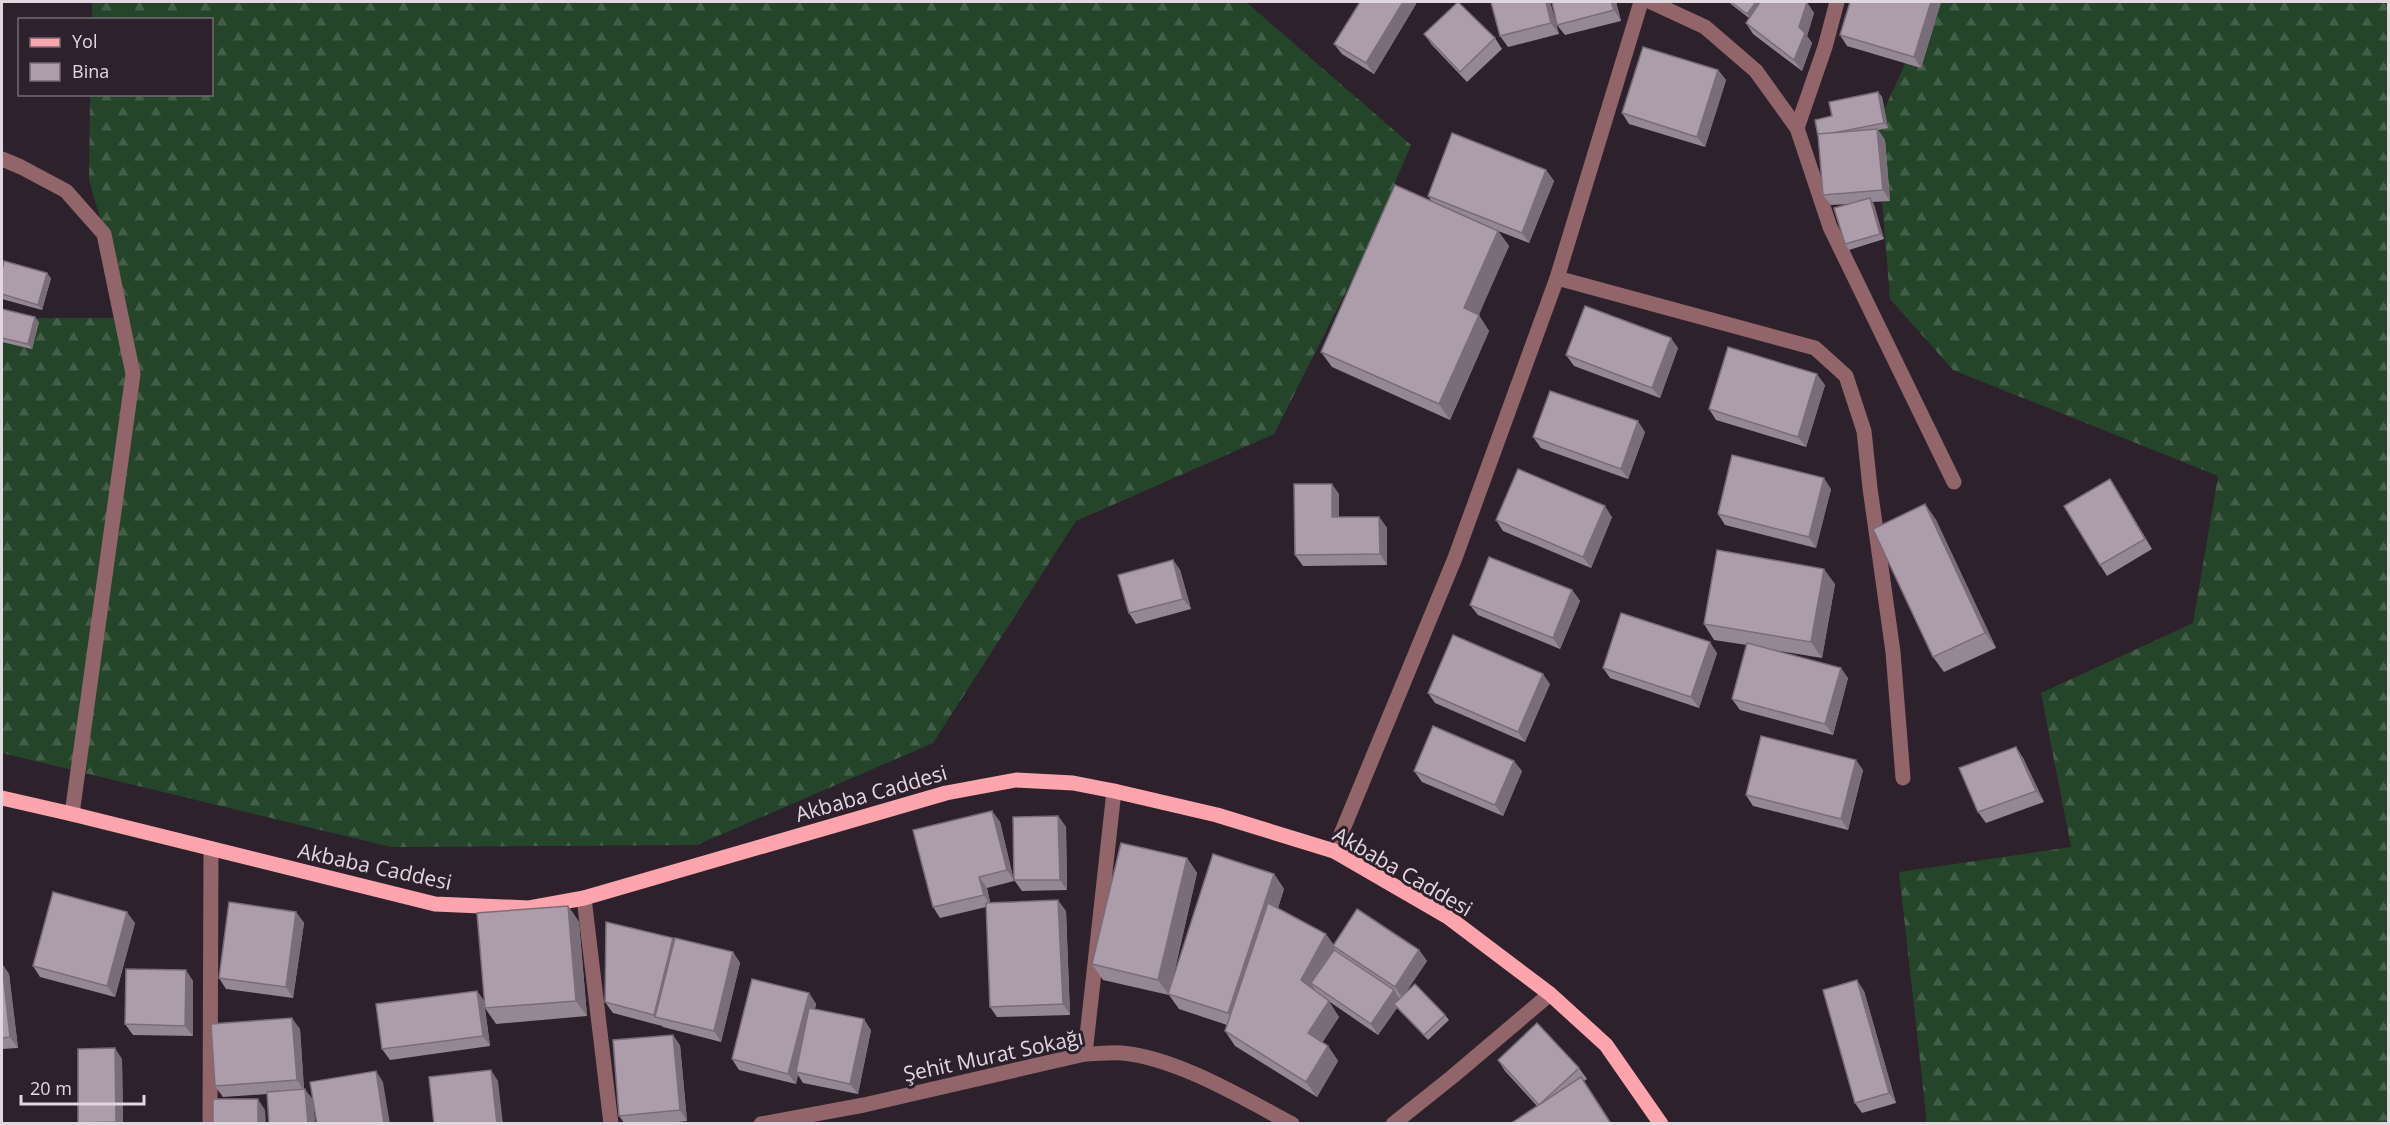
<svg xmlns="http://www.w3.org/2000/svg" width="2390" height="1125" font-family="'Open Sans',sans-serif">
	<defs>
		<pattern id="forest-firs" width="22" height="20" patternUnits="userSpaceOnUse" patternTransform="scale(1.5)"><rect width="22" height="20" fill="#244529"/><path d="M5 1l3.5 6h-7zM16 11l3.5 6h-7z" fill="#445f48"/></pattern>
	</defs>
	<rect width="100%" height="100%" fill="#2d212c"/>
	<g fill="url(#forest-firs)">
		<path d="M92,2H1246L1411,145L1363,258L1274,434L1076,521L933,743L697,845L391,847L2,753V318H129L89,180L90,95L212,94V20L92,19Z"/>
		<path d="M1934,2H2388V1123H1927L1899,872L2071,847L2041,693L2193,623L2218,476L1953,370L1890,299L1876,127Z"/>
	</g>
	<g fill="none" stroke-linecap="round" stroke-linejoin="round">
		<g stroke="#916569" stroke-width="15">
			<path d="M1651,2L1705,27L1756,71L1797,128L1830,227L1954,482"/>
			<path d="M1797,128L1825,47L1837,2"/>
			<path d="M2,159L21,167L66,191L104,234L133,374L72,814"/>
			<path d="M1557,278L1815,348L1846,376L1864,431L1870,488L1893,652L1903,778"/>
			<path d="M1334,851L1455,558L1557,278L1641,2"/>
			<path d="M584,898L611,1124"/>
			<path d="M1085,1054L1114,791"/>
			<path d="M210,1124L211,849"/>
			<path d="M761,1124L864,1105L1085,1054C1097,1054 1110,1052 1122,1053C1177,1058 1243,1098 1292,1124"/>
			<path d="M1393,1124L1452,1077L1550,994"/>
		</g>
		<path stroke="#fea4ad" stroke-width="15" d="M2,798L72,814L435,904L529,908L584,898L946,793L1016,780L1073,783L1114,791L1217,815L1334,851L1448,917L1550,994L1606,1045L1661,1124"/>
	</g>
	<g fill="#958793">
		<path d="M1360,2H1414L1416,4L1374,74L1342,54L1334,44Z"/>
		<path d="M1550,2L1559,34L1508,47L1500,36Z"/>
		<path d="M1616,2L1621,21L1565,35L1557,25Z"/>
		<path d="M1729,2H1806L1814,13L1807,36L1812,43L1802,71L1753,34L1746,23L1749,18L1732,5Z"/>
		<path d="M1850,2H1941L1921,68L1847,46L1840,35Z"/>
		<path d="M1424,34L1495,38L1502,49L1467,82L1432,45Z"/>
		<path d="M1718,70L1726,80L1705,147L1629,124L1622,113Z"/>
		<path d="M1878,92L1882,97L1888,128L1878,130L1885,140L1890,201L1872,202L1884,239L1849,250L1845,244L1850,204L1831,205L1823,195L1818,136L1832,116Z"/>
		<path d="M1546,170L1554,181L1529,243L1498,231L1509,246L1478,315L1489,331L1450,420L1332,367L1321,352L1432,202L1428,196Z"/>
		<path d="M2,270L51,278L42,310L2,299Z"/>
		<path d="M2,309L39,322L32,349L2,342Z"/>
		<path d="M1678,348L1660,398L1574,366L1566,355Z"/>
		<path d="M1825,385L1806,447L1716,420L1709,409Z"/>
		<path d="M1645,432L1628,479L1541,448L1533,437Z"/>
		<path d="M1831,489L1816,548L1725,525L1718,514Z"/>
		<path d="M2117,490L2152,549L2107,576L2100,565Z"/>
		<path d="M1339,494V517H1379L1387,528V565L1303,566L1295,555Z"/>
		<path d="M1925,504L1936,520L1996,648L1944,672L1933,657Z"/>
		<path d="M1612,517L1591,568L1503,531L1496,520Z"/>
		<path d="M1173,560L1180,570L1191,609L1136,624L1129,613Z"/>
		<path d="M1835,584L1822,658L1774,650L1848,678L1833,735L1740,710L1732,699L1747,645L1714,640L1704,624Z"/>
		<path d="M1572,590L1580,601L1560,649L1478,615L1470,605Z"/>
		<path d="M1717,653L1699,708L1610,678L1603,668Z"/>
		<path d="M1550,684L1525,742L1435,703L1428,693Z"/>
		<path d="M2016,747L2023,758L2044,802L1986,823L1978,812Z"/>
		<path d="M1863,770L1848,830L1753,806L1746,795Z"/>
		<path d="M1414,771H1522L1503,816L1422,782Z"/>
		<path d="M992,811L1000,822L1014,881L987,888L990,902L1066,911L1070,1015L997,1017L990,1007L986,907L940,918L933,907Z"/>
		<path d="M1058,816L1066,827L1067,890L1022,891L1014,880Z"/>
		<path d="M1187,858L1197,873L1173,978L1274,874L1284,889L1278,908L1334,945L1419,950L1427,961L1406,992L1445,1015L1449,1020L1428,1040L1397,1008L1378,1035L1327,1000L1339,1017L1322,1042L1328,1046L1338,1061L1317,1097L1235,1046L1225,1031L1227,1025L1179,1009L1169,995L1103,980L1092,964Z"/>
		<path d="M568,906L579,922L587,1016L496,1024L485,1008Z"/>
		<path d="M296,912L304,923L293,998L226,989L219,978Z"/>
		<path d="M135,923L115,997L40,977L33,966Z"/>
		<path d="M674,940L733,952L740,963L721,1042L663,1027L662,1026L613,1013L605,1002Z"/>
		<path d="M2,964L9,974L18,1048L2,1049Z"/>
		<path d="M193,981V1036L133,1035L125,1024Z"/>
		<path d="M477,991L484,1001L490,1046L390,1060L382,1049Z"/>
		<path d="M1864,991L1896,1103L1862,1113L1855,1103Z"/>
		<path d="M809,993L816,1004L815,1009L871,1030L858,1094L803,1083L798,1075L796,1084L739,1070L732,1059Z"/>
		<path d="M300,1029L304,1089L313,1100L315,1124H269L267,1094L223,1097L215,1086Z"/>
		<path d="M680,1045L687,1121L660,1124H625L619,1116Z"/>
		<path d="M122,1059L123,1124H79L78,1123Z"/>
		<path d="M1498,1060L1579,1068L1587,1079L1584,1081L1612,1124H1510L1537,1106L1505,1071Z"/>
	</g>
	<g fill="#796e78">
		<path d="M1403,2H1414L1416,4L1374,74L1366,63Z"/>
		<path d="M1546,2H1550L1559,34L1551,23Z"/>
		<path d="M1611,2H1616L1621,21L1614,10Z"/>
		<path d="M1756,2H1764L1751,19L1747,14Z"/>
		<path d="M1807,2L1814,13L1807,36L1812,43L1802,71L1794,60L1799,27Z"/>
		<path d="M1931,2H1941L1921,68L1914,57Z"/>
		<path d="M1718,70L1726,80L1705,147L1697,137Z"/>
		<path d="M1878,92L1882,97L1888,128L1884,123Z"/>
		<path d="M1877,129L1885,140L1890,201L1883,190Z"/>
		<path d="M1546,170L1554,181L1529,243L1522,233Z"/>
		<path d="M1870,198L1874,204L1884,239L1880,234Z"/>
		<path d="M1498,231L1509,246L1475,324L1464,308Z"/>
		<path d="M47,273L51,278L42,310L38,305Z"/>
		<path d="M1479,315L1489,331L1450,420L1439,404Z"/>
		<path d="M35,317L39,322L32,349L28,344Z"/>
		<path d="M1671,338L1678,348L1660,398L1652,388Z"/>
		<path d="M1817,374L1825,385L1806,447L1798,437Z"/>
		<path d="M1638,421L1645,432L1628,479L1621,469Z"/>
		<path d="M1824,478L1831,489L1816,548L1809,537Z"/>
		<path d="M2110,479L2117,490L2152,549L2145,539Z"/>
		<path d="M1332,484L1339,494V528L1332,517Z"/>
		<path d="M1925,504L1936,520L1996,648L1985,633Z"/>
		<path d="M1605,506L1612,517L1591,568L1583,557Z"/>
		<path d="M1379,517L1387,528V565L1380,554Z"/>
		<path d="M1173,560L1180,570L1191,609L1183,599Z"/>
		<path d="M1824,569L1835,584L1822,658L1811,642Z"/>
		<path d="M1572,590L1580,601L1560,649L1553,638Z"/>
		<path d="M1710,642L1717,653L1699,708L1691,697Z"/>
		<path d="M1841,668L1848,678L1833,735L1825,724Z"/>
		<path d="M1543,674L1550,684L1525,742L1518,732Z"/>
		<path d="M2016,747L2023,758L2044,802L2036,791Z"/>
		<path d="M1856,760L1863,770L1848,830L1841,819Z"/>
		<path d="M1514,761L1522,771L1503,816L1495,805Z"/>
		<path d="M992,811L1000,822L1014,881L1007,870Z"/>
		<path d="M1058,816L1066,827L1067,890L1060,880Z"/>
		<path d="M1187,858L1197,873L1169,995L1158,980Z"/>
		<path d="M1274,874L1284,889L1238,1029L1228,1013Z"/>
		<path d="M979,877L987,888L991,906L984,895Z"/>
		<path d="M1058,900L1066,911L1070,1015L1063,1004Z"/>
		<path d="M568,906L579,922L587,1016L576,1001Z"/>
		<path d="M127,912L135,923L115,997L107,986Z"/>
		<path d="M296,912L304,923L293,998L286,987Z"/>
		<path d="M1326,934L1337,949L1333,946L1336,951L1311,983L1315,989L1312,995L1301,980Z"/>
		<path d="M673,938L681,949L656,1017L654,1015Z"/>
		<path d="M1419,950L1427,961L1402,998L1395,987Z"/>
		<path d="M733,952L740,963L721,1042L714,1031Z"/>
		<path d="M2,964L9,974L18,1048L10,1037Z"/>
		<path d="M186,970L193,981V1036L185,1026Z"/>
		<path d="M1857,980L1864,991L1896,1103L1889,1093Z"/>
		<path d="M1394,990L1401,1001L1394,1004L1397,1008L1378,1035L1371,1024Z"/>
		<path d="M477,991L484,1001L490,1046L483,1036Z"/>
		<path d="M809,993L816,1004L799,1073L796,1072L798,1075L796,1084L788,1074Z"/>
		<path d="M1329,1001L1339,1017L1319,1048L1308,1033Z"/>
		<path d="M292,1018L300,1029L304,1091L297,1080Z"/>
		<path d="M864,1019L871,1030L858,1094L850,1084Z"/>
		<path d="M673,1035L680,1045L687,1121L680,1110Z"/>
		<path d="M1328,1046L1338,1061L1317,1097L1306,1082Z"/>
		<path d="M115,1048L122,1059L123,1124H117L116,1122Z"/>
		<path d="M491,1070L498,1081L503,1124H497Z"/>
		<path d="M376,1071L383,1082L390,1124H384Z"/>
		<path d="M305,1089L313,1100L315,1124H308Z"/>
		<path d="M258,1099L265,1110L266,1124H258Z"/>
	</g>
	<g fill="#ad9dab" stroke="#796e78" stroke-width="1.5">
		<path d="M1360,2H1403L1366,63L1334,44Z"/>
		<path d="M1458,2L1495,38L1460,72L1424,34Z"/>
		<path d="M1491,2H1546L1551,23L1500,36Z"/>
		<path d="M1552,2H1611L1614,10L1557,25Z"/>
		<path d="M1731,2H1756L1747,14Z"/>
		<path d="M1760,2H1807L1799,27L1805,33L1794,60L1746,23Z"/>
		<path d="M1850,2H1931L1914,57L1840,35Z"/>
		<path d="M1643,47L1718,70L1697,137L1622,113Z"/>
		<path d="M1878,92L1884,123L1828,134H1818V136L1815,120L1832,116L1829,102Z"/>
		<path d="M1877,129L1883,190L1823,195L1818,134Z"/>
		<path d="M1452,133L1546,170L1522,233L1428,196Z"/>
		<path d="M1395,185L1498,231L1464,308L1479,315L1439,404L1321,352Z"/>
		<path d="M1870,198L1880,234L1845,244L1834,208Z"/>
		<path d="M4,261L47,273L38,305L2,294V270Z"/>
		<path d="M1585,306L1671,338L1652,388L1566,355Z"/>
		<path d="M2,309L35,317L28,344L2,338Z"/>
		<path d="M1728,347L1817,374L1798,437L1709,409Z"/>
		<path d="M1550,391L1638,421L1621,469L1533,437Z"/>
		<path d="M1732,455L1824,478L1809,537L1718,514Z"/>
		<path d="M1518,469L1605,506L1583,557L1496,520Z"/>
		<path d="M2110,479L2145,539L2100,565L2064,506Z"/>
		<path d="M1294,484H1332V517H1379L1380,554L1295,555Z"/>
		<path d="M1925,504L1985,633L1933,657L1873,529Z"/>
		<path d="M1717,550L1824,569L1811,642L1704,624Z"/>
		<path d="M1489,557L1572,590L1553,638L1470,605Z"/>
		<path d="M1173,560L1183,599L1129,613L1118,575Z"/>
		<path d="M1621,613L1710,642L1691,697L1603,668Z"/>
		<path d="M1453,635L1543,674L1518,732L1428,693Z"/>
		<path d="M1747,643L1841,668L1825,724L1732,699Z"/>
		<path d="M1433,726L1514,761L1495,805L1414,771Z"/>
		<path d="M1761,736L1856,760L1841,819L1746,795Z"/>
		<path d="M2016,747L2036,791L1978,812L1959,768Z"/>
		<path d="M992,811L1007,870L979,877L984,895L933,907L913,830Z"/>
		<path d="M1058,816L1060,880H1014L1013,817Z"/>
		<path d="M1121,843L1187,858L1158,980L1092,964Z"/>
		<path d="M1213,854L1274,874L1228,1013L1168,994Z"/>
		<path d="M53,892L127,912L107,986L33,966Z"/>
		<path d="M1058,900L1063,1004L990,1007L986,903Z"/>
		<path d="M229,902L296,912L286,987L219,978Z"/>
		<path d="M1268,903L1326,934L1301,980L1329,1001L1308,1033L1328,1046L1306,1082L1225,1031Z"/>
		<path d="M568,906L576,1001L485,1008L477,913Z"/>
		<path d="M1357,909L1419,950L1395,987L1333,946Z"/>
		<path d="M606,922L673,938L654,1015L605,1002Z"/>
		<path d="M675,938L733,952L714,1031L655,1017Z"/>
		<path d="M1334,950L1394,990L1371,1024L1311,983Z"/>
		<path d="M2,964L10,1037L2,1038Z"/>
		<path d="M126,969L186,970L185,1026L125,1024Z"/>
		<path d="M752,979L809,993L788,1074L732,1059Z"/>
		<path d="M1857,980L1889,1093L1855,1103L1823,990Z"/>
		<path d="M1415,984L1445,1015L1424,1035L1394,1004Z"/>
		<path d="M477,991L483,1036L382,1049L376,1004Z"/>
		<path d="M809,1008L864,1019L850,1084L796,1072Z"/>
		<path d="M292,1018L297,1080L215,1086L211,1024Z"/>
		<path d="M1537,1023L1579,1068L1539,1105L1498,1060Z"/>
		<path d="M673,1035L680,1110L619,1116L613,1040Z"/>
		<path d="M115,1048L116,1122L78,1123V1049Z"/>
		<path d="M491,1070L497,1124H434L429,1077Z"/>
		<path d="M376,1071L384,1124H317L310,1082Z"/>
		<path d="M1581,1077L1611,1124H1510Z"/>
		<path d="M305,1089L308,1124H269L267,1092Z"/>
		<rect x="213" y="1099" width="45" height="25"/>
	</g>
	<g text-anchor="middle" dominant-baseline="central" stroke-width="6" stroke-linejoin="round" paint-order="stroke">
		<g font-size="21" fill="#e1d8df" stroke="#2d212c">
			<text transform="translate(871 793) rotate(-16)">Akbaba Caddesi</text>
			<text transform="translate(375 866) rotate(12)">Akbaba Caddesi</text>
			<text transform="translate(1403 871) rotate(30)">Akbaba Caddesi</text>
			<text transform="translate(993 1055) rotate(-12)">Şehit Murat Sokağı</text>
		</g>
	</g>
	<rect width="2390" height="1125" fill="none" stroke="#e1d8df" stroke-width="6"/>
	<rect x="18" y="18" width="195" height="78" fill="#2d212c" stroke="#756a74" stroke-width="1.5"/>
	<rect x="30" y="38" width="30" height="9" fill="#fea4ad" stroke="#756a74" stroke-width="1.5"/>
	<text x="72" y="48" font-size="18" fill="#e1d8df">Yol</text>
	<rect x="30" y="63" width="30" height="18" fill="#ad9dab" stroke="#756a74" stroke-width="1.5"/>
	<text x="72" y="78" font-size="18" fill="#e1d8df">Bina</text>
	<path d="M21 1095v9h123v-9" fill="none" stroke="#e1d8df" stroke-width="3"/>
	<text x="30" y="1095" font-size="18" fill="#e1d8df" stroke="#2d212c" stroke-width="4.5" paint-order="stroke">20 m</text>
</svg>
